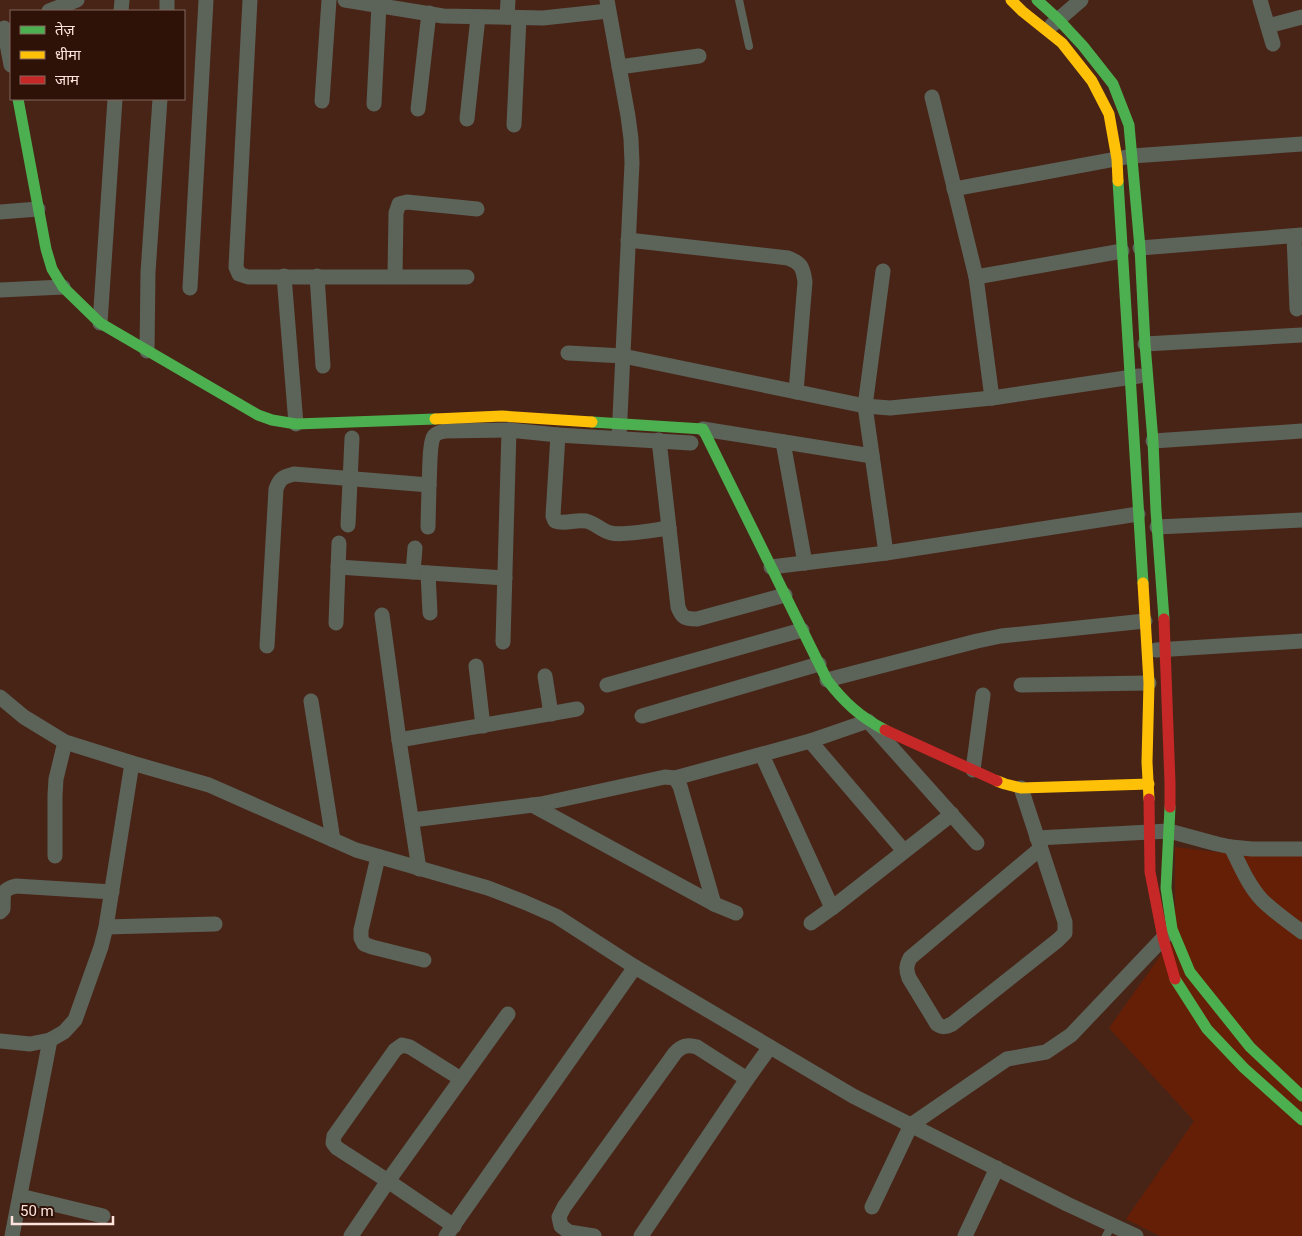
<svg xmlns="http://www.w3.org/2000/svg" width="1302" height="1236" font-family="Roboto,'Noto Sans Devanagari',sans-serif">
	<rect width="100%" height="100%" fill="#482417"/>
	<path fill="#641f06" d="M1175,847L1233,854L1302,853V1236H1160L1126,1219L1194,1121L1109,1028L1175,935Z"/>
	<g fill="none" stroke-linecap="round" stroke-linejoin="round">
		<g stroke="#5c6359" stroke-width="8">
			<path d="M739,0L749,46"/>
			<path d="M1106,1236L1112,1225"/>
		</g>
		<g stroke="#5c6359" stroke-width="15">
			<path d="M250,0L236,267L239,274L248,277H467"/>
			<path d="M345,0L443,16L543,18L608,11"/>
			<path d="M607,0L628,116L631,139L632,163L619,438"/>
			<path d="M1260,0L1273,44"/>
			<path d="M49,11L77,0"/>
			<path d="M121,11L122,0"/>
			<path d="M167,11V0"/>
			<path d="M507,17L508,0"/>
			<path d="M1052,25L1081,0"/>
			<path d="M1268,26L1302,17"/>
			<path d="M4,28L11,65"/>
			<path d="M619,67L699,56"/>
			<path d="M932,97L976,277L992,398"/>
			<path d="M322,101L329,0"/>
			<path d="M374,104L379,5"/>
			<path d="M418,109L429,13"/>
			<path d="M467,119L478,17"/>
			<path d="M514,125L519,18"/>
			<path d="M954,189L1132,156L1302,144"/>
			<path d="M0,212L38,209"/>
			<path d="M1294,236L1297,309"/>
			<path d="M628,240L788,258C801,263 803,267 805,282L796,392"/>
			<path d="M1140,248L1302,235"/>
			<path d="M883,271L865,406L886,553"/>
			<path d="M284,276L296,424"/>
			<path d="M317,276L323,366"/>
			<path d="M395,276L396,213L399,204L407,202L477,209"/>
			<path d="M976,277L1122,251"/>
			<path d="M190,288L206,0"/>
			<path d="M0,290L63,287"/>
			<path d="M100,323L115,99"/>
			<path d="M1145,344L1302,335"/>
			<path d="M147,351L148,272L160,99"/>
			<path d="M568,353L623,356L865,406L890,408L992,398L1139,376"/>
			<path d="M703,429L872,456"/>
			<path d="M558,435L553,516L555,521C565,525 575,519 586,521C595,523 602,531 611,533C624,536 654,530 669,528"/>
			<path d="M659,440L678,607C682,618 685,619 697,619L785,595"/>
			<path d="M1153,441L1302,431"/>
			<path d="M783,442L805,563"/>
			<path d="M348,525L352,438"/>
			<path d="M428,527L429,485"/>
			<path d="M1157,527L1302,520"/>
			<path d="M338,567L505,578"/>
			<path d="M771,567L886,553L1138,514"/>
			<path d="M413,572L415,548"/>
			<path d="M428,573L430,613"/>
			<path d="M382,615L399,740L419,869"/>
			<path d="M336,623L339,543"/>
			<path d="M503,642L509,430L558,435L691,443"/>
			<path d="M267,646L276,489C280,478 283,477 294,474L429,485C430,475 429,443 434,436C436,433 441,432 445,431L509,430"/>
			<path d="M1156,650L1302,641"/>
			<path d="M476,666L483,726"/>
			<path d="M545,676L551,714"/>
			<path d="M827,680L977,641L1001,636L1145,621"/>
			<path d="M607,685L802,630"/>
			<path d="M1021,685L1149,683"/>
			<path d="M0,697L24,717L65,742L132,763L209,785L356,850L488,888L524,902L556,916L635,967L853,1096L1067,1204L1136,1236"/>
			<path d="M311,701L333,840"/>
			<path d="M642,716L819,664"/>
			<path d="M399,740L577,709"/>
			<path d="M810,741L904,851"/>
			<path d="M762,755L832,908"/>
			<path d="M973,770L983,695"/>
			<path d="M675,778L810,741L868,721L977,843"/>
			<path d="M1021,788L1065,922V933L1058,940L952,1024C946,1027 943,1028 937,1024L909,978C906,970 906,966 910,958L1041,848"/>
			<path d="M532,805L714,904L736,913"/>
			<path d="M412,820L541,804L665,777L675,778L680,786L714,904"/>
			<path d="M1037,838L1169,831L1217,844L1231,847L1252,849H1302"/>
			<path d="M1231,847C1240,865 1248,885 1262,900C1274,912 1289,922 1302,932"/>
			<path d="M55,856V795L56,779L65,742"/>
			<path d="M378,857L361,930V938L364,944L372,947L424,960"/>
			<path d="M0,912L3,909C4,895 0,890 16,886L112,892"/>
			<path d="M811,923L832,908L952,814"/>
			<path d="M106,927L215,924"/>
			<path d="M0,1041L30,1044L50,1040L64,1032L75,1020L101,947L106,927L132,763"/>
			<path d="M20,1196L103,1216"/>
			<path d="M872,1207L911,1125L1007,1059L1046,1052L1071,1035L1169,932"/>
			<path d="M454,1226L388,1181L337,1148L333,1143L334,1136L395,1050L402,1045L410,1047L461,1079"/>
			<path d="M12,1236L50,1040"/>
			<path d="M351,1236L388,1181L508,1014"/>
			<path d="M446,1236L635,967"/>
			<path d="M594,1236L569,1232L561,1226L559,1217L564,1207L675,1053C682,1046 687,1044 697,1047L747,1079L770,1047"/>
			<path d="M641,1236L747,1079"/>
			<path d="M965,1236L997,1168"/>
		</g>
		<g stroke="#4caf50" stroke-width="11">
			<path d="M1037,0L1058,19L1083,46L1113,84L1129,125L1140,248L1145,344L1153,441L1156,511L1164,619"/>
			<path d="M18,99L46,249L52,269L63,287L100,323L258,415L272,420L296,424L435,419"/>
			<path d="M1118,181L1143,583"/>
			<path d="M592,422L703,429L827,680C844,702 860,717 885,730"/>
			<path d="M1170,807L1166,888L1172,929L1190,972L1250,1047L1302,1096"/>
			<path d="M1175,979L1207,1029L1244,1068L1302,1120"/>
		</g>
		<g stroke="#ffc107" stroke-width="11">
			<path d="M1011,0L1022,11L1062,43L1092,81L1109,114L1117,159L1118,181"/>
			<path d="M435,419L502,416L592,422"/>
			<path d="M1143,583L1149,683L1147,762L1149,799"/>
			<path d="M997,781L1005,784L1021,788L1149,784"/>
		</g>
		<g stroke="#c62828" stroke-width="11">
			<path d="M1164,619L1170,783V807"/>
			<path d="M885,730L997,781"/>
			<path d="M1149,799L1150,872L1163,938L1175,979"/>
		</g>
	</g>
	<rect x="10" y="10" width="175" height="90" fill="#2e1208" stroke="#81665d"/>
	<rect x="20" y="26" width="25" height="8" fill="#4caf50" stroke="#81665d"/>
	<text x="55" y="35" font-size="15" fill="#fee4dc">तेज़</text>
	<rect x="20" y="51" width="25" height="8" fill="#ffc107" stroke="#81665d"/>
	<text x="55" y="60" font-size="15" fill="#fee4dc">धीमा</text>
	<rect x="20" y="76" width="25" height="8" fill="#c62828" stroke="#81665d"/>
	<text x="55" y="85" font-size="15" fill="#fee4dc">जाम</text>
	<path d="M12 1216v8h101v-8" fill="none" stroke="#fee4dc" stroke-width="2.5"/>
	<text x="20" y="1216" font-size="15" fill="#fee4dc" stroke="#2e1208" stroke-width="4" paint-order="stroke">50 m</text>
</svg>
